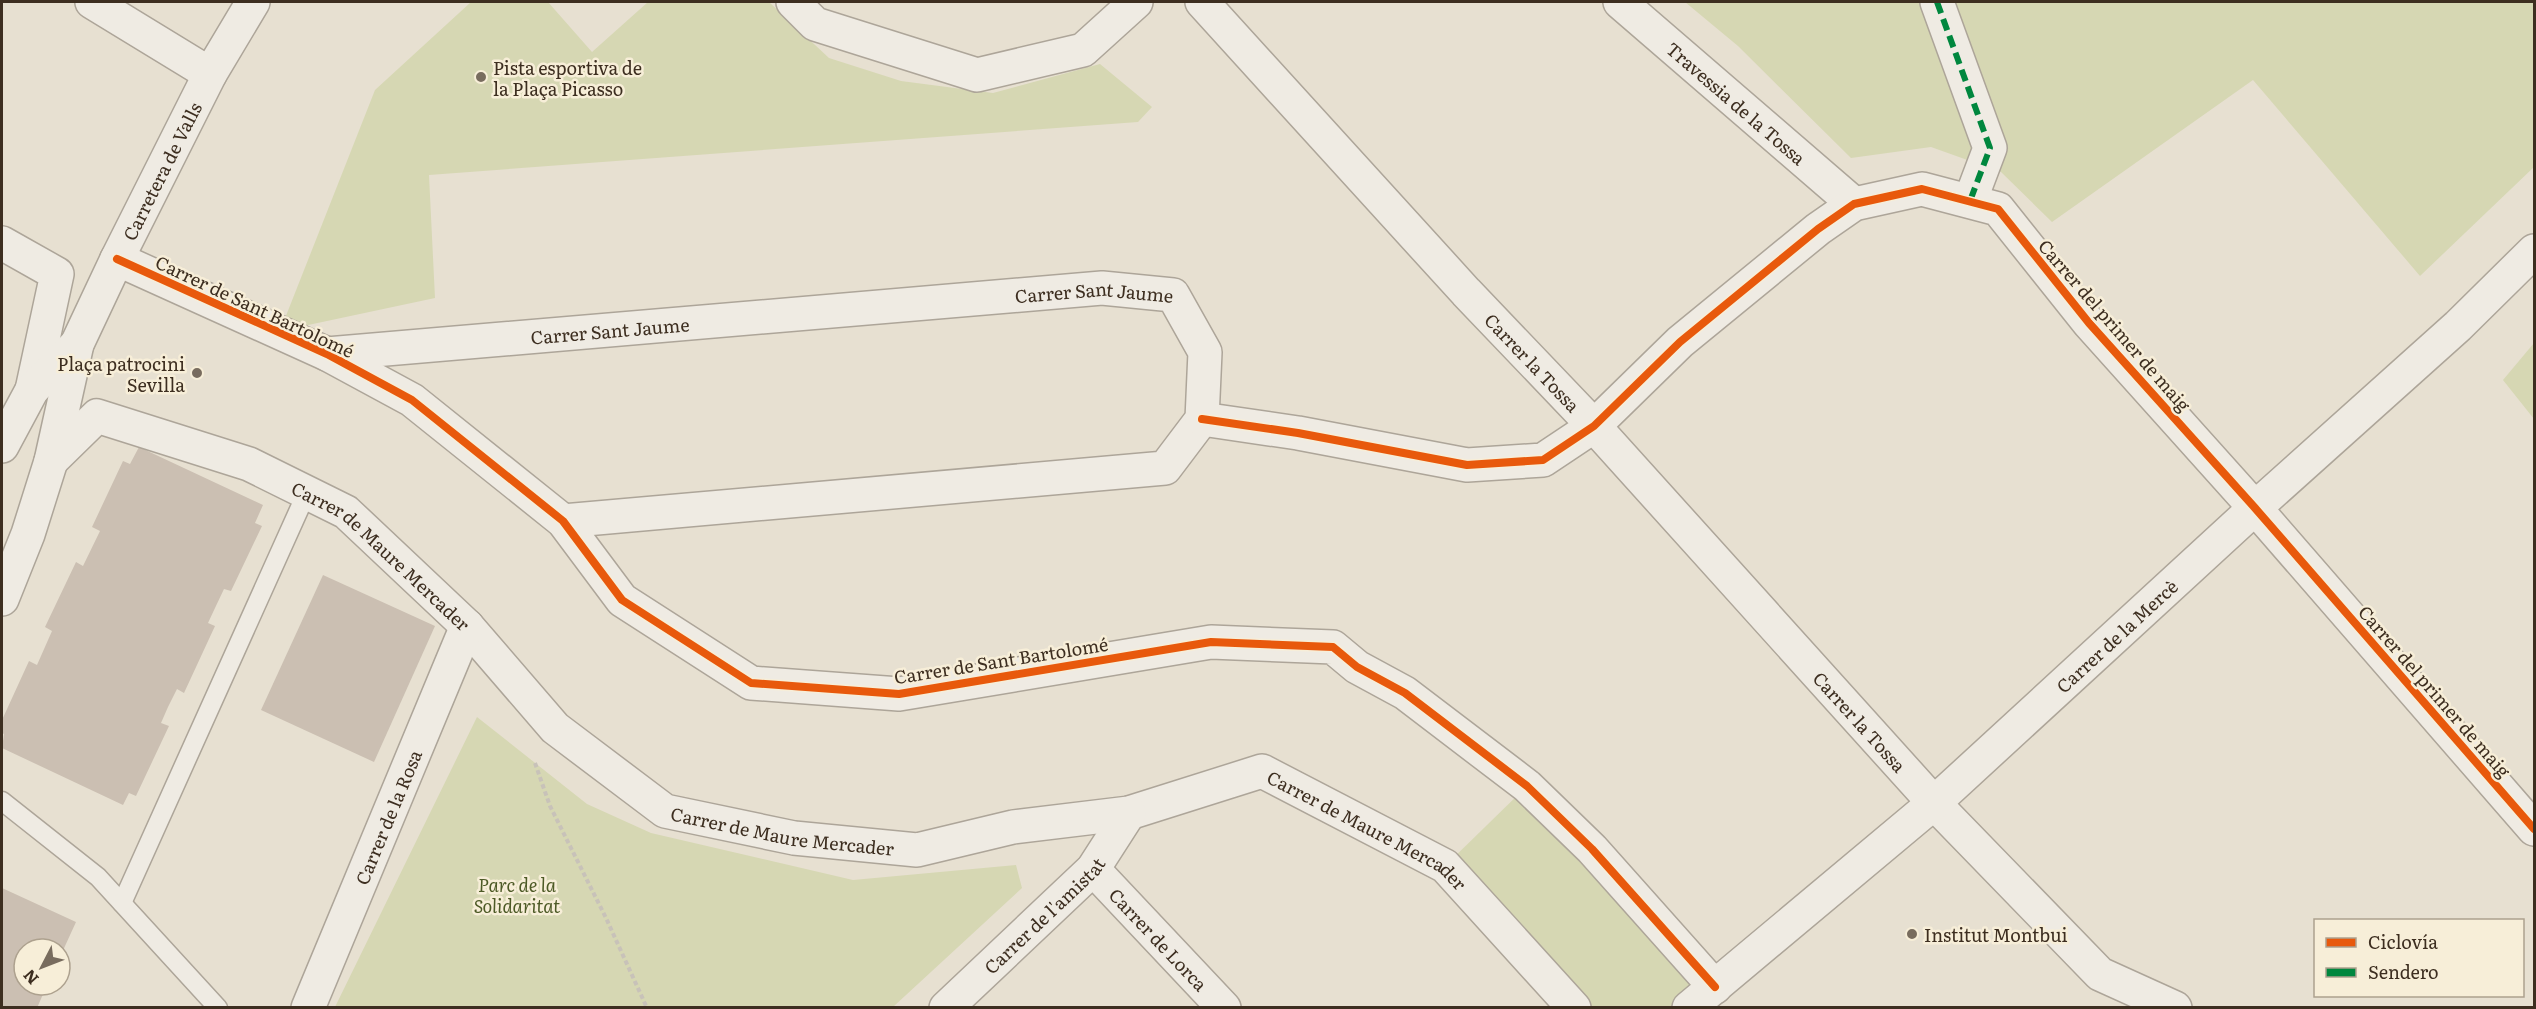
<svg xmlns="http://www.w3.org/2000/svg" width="2536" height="1009" font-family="Literata,serif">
	<rect width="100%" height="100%" fill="#e7e0d1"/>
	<g fill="#d6d7b3">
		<path d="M471,2H548L592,52L648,2H769L829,58L901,81L993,93L1100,64L1152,107L1138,122L429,175L435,298L280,331L375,90Z"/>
		<path d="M1685,2H2534V167L2420,276L2253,80L2052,222L2001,172L1931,147L1851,158L1738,46Z"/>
		<path d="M2534,343V419L2503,380Z"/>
		<path d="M477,717L587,804L651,833L853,880L1016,865L1022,888L893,1007H335Z"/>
		<path d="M1527,786L1715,987L1689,1007H1574L1445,866Z"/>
	</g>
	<g fill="#cbbfb2">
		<path d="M139,447L263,505L255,523L262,526L231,591L224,589L215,608L208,623L215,626L184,693L177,689L168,707L161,723L169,726L136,796L129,793L123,805L2,748L4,734L2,733V720L29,661L37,665L52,631L45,627L76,562L83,566L100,531L92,527L123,461L130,464Z"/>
		<path d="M323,575L435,626L374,762L261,710Z"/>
		<path d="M2,888L76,922L60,957V949H24V985H47L37,1008H2Z"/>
	</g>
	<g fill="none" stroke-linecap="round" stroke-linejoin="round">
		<defs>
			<g id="service">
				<path d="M2,801L98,877L218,1008"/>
				<path d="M122,903L307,492"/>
			</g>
			<g id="minor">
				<path d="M92,2L210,74"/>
				<path d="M793,2L815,24L977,75L1083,50L1136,2"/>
				<path id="s1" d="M1202,2L1466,292L1594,426L1934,803L2100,974L2175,1008"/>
				<path id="s2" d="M1620,2L1854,204"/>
				<path d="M1937,2L1990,148L1970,201"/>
				<path d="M2,243L57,274L32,390"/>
				<path d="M117,259L327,354L412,400L563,521L622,600L751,683L899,694L1211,642L1333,647L1357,667L1405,693L1527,786L1592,849L1715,987"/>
				<path id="s3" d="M327,354L1102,288L1173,295L1205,352L1202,419L1165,468L563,521"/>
				<path d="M1202,419L1298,433L1467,465L1543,460L1594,426L1680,342L1818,229L1854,204L1922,189L1998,209L2089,323L2255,508L2534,829"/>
				<path id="s4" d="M51,461L97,416L249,464L346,512L467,626L555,728L665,811L794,838L917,850L1013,827L1129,813L1262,771L1445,866L1574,1008"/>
				<path id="s5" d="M1093,869L1224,1008"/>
				<path id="s6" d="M308,1008L467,626"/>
				<path id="s7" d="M946,1008L1093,869L1129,813"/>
				<path id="s8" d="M1689,1008L1934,803L2255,508L2458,326L2534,251"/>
			</g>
			<g id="tertiary">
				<path d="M2,446L32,390L77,344"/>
				<path id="s9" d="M2,599L28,534L51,461L77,344L117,259L210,74L253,2"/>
			</g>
		</defs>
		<use href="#service" stroke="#ada599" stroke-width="21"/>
		<use href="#minor" stroke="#ada599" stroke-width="36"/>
		<use href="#tertiary" stroke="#ada599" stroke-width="36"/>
		<path stroke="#c8c2b9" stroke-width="4" stroke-dasharray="4.5 3" stroke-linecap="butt" d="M535,763L550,806L606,918L647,1008"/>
		<use href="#service" stroke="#efebe3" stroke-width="18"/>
		<use href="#minor" stroke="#efebe3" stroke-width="33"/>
		<use href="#tertiary" stroke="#efebe3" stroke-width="33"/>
		<path stroke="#00873e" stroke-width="6" stroke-dasharray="12 6" stroke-linecap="butt" d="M1937,2L1990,148L1970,201"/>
		<defs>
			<g id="cycleway">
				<path d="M117,259L327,354L412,400L563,521L622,600L751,683L899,694L1211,642L1333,647L1357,667L1405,693L1527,786L1592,849L1715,987"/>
				<path d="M1202,419L1298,433L1467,465L1543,460L1594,426L1680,342L1818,229L1854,204L1922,189L1998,209L2089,323L2255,508L2534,829"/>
			</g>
		</defs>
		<use href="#cycleway" stroke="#f7eed8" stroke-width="11"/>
		<use href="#cycleway" stroke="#e8590c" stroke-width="8"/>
	</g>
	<g fill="#786c5e" stroke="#f7eed8" stroke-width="2">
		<circle cx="481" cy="77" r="6"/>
		<circle cx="197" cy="373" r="6"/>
		<circle cx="1912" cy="934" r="6"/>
	</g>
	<g text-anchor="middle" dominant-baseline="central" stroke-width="5" stroke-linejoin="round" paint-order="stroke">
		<g font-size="18" fill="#3d2e20" stroke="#f7eed8" text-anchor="start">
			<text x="493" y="67">Pista esportiva de<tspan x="493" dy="21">la Plaça Picasso</tspan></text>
			<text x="185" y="363" text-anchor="end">Plaça patrocini<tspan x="185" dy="21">Sevilla</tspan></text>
			<text x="1924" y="934">Institut Montbui</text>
		</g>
		<g font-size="18" fill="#3d2e20" stroke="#f7eed8">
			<text stroke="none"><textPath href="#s2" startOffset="154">Travessia de la Tossa</textPath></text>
			<text stroke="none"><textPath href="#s9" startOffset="459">Carretera de Valls</textPath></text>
			<text stroke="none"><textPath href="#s3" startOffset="770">Carrer Sant Jaume</textPath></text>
			<text transform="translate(255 306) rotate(25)">Carrer de Sant Bartolomé</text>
			<text transform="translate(2115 325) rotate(49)">Carrer del primer de maig</text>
			<text stroke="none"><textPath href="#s3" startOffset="284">Carrer Sant Jaume</textPath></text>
			<text stroke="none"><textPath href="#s1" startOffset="489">Carrer la Tossa</textPath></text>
			<text stroke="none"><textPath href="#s4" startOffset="386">Carrer de Maure Mercader</textPath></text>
			<text stroke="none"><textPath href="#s8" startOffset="567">Carrer de la Mercè</textPath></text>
			<text transform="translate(1001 660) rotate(-9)">Carrer de Sant Bartolomé</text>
			<text transform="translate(2435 691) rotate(49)">Carrer del primer de maig</text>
			<text stroke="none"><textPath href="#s1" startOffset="975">Carrer la Tossa</textPath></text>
			<text stroke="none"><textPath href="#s6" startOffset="207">Carrer de la Rosa</textPath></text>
			<text stroke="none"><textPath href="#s4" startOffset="890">Carrer de Maure Mercader</textPath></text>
			<text stroke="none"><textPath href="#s4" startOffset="1502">Carrer de Maure Mercader</textPath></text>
			<text stroke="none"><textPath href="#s7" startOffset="135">Carrer de l'amistat</textPath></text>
			<text stroke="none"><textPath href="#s5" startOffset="96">Carrer de Lorca</textPath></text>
		</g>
		<g font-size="18" font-style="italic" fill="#4d5a26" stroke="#f7eed8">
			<text x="517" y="884">Parc de la<tspan x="517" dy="21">Solidaritat</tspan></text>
		</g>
	</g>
	<rect width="2536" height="1009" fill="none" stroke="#3d2e20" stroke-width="6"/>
	<rect x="2314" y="919" width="210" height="78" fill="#f7eed8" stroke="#ada18e" stroke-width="1.5"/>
	<rect x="2326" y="938" width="30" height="9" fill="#e8590c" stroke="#ada18e" stroke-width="1.5"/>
	<text x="2368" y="949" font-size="18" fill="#3d2e20">Ciclovía</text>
	<rect x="2326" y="968" width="30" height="9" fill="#00873e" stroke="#ada18e" stroke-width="1.5"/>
	<text x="2368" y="979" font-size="18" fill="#3d2e20">Sendero</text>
	<g transform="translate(42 967) rotate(228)"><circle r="28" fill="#f7eed8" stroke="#ada18e" stroke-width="1.5"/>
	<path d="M0-4.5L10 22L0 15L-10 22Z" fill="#786c5e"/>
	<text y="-9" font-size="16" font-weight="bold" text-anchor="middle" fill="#3d2e20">N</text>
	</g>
</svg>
